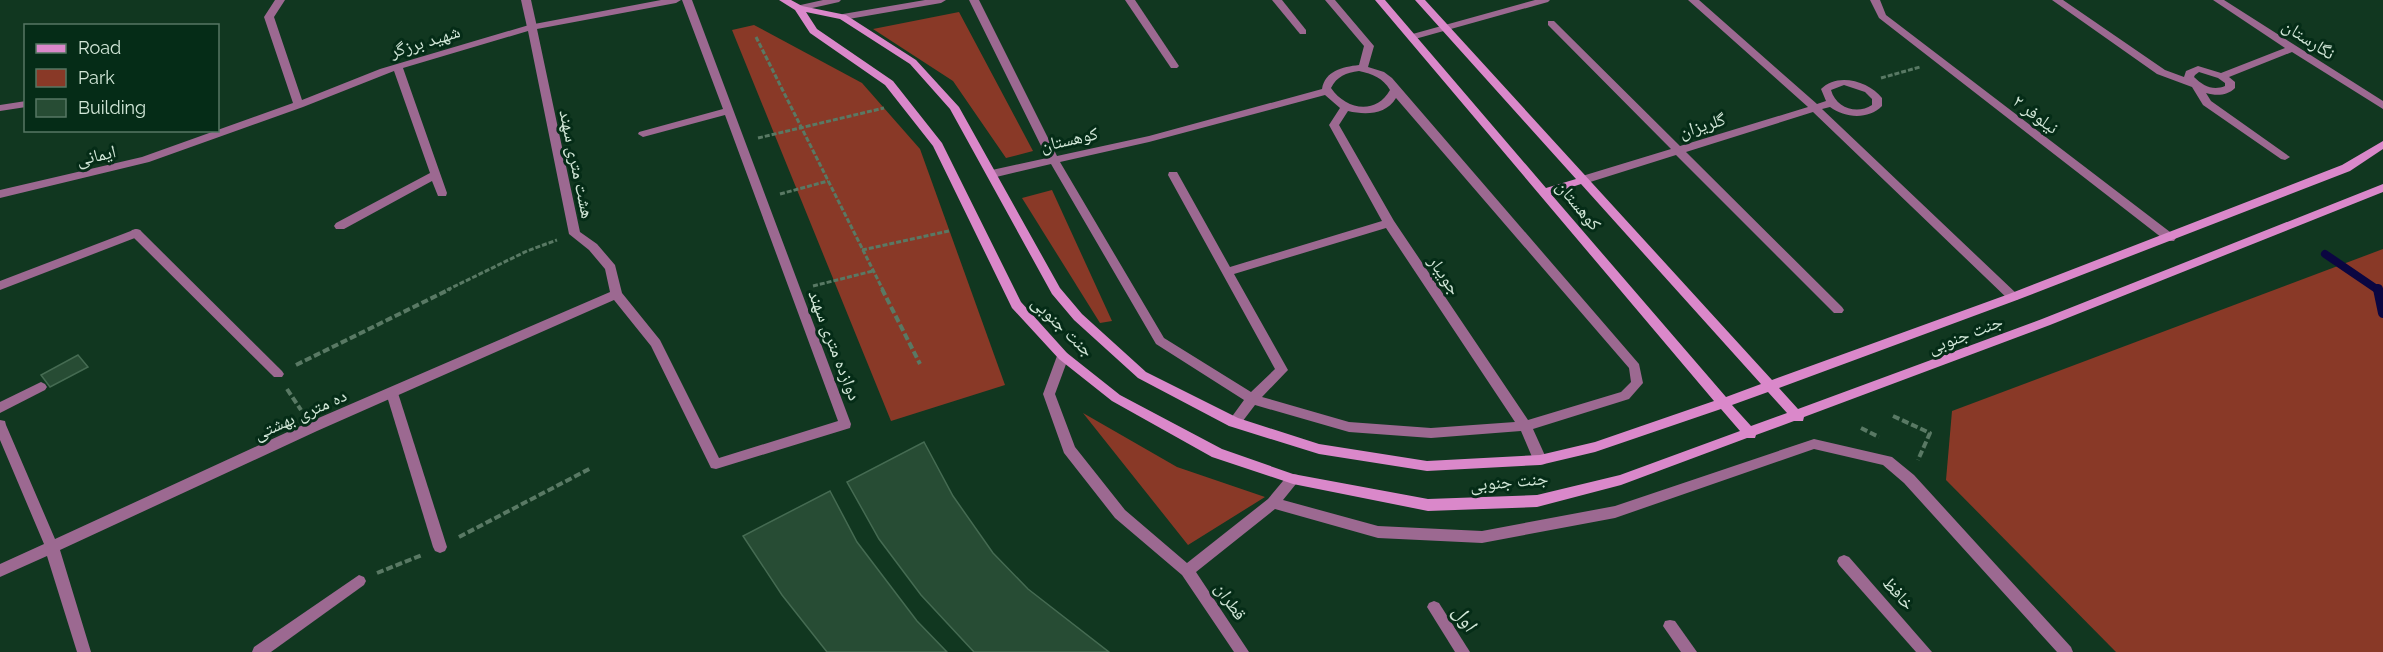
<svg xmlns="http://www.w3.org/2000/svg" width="2383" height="652" font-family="Raleway,'Noto Naskh Arabic',sans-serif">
	<rect width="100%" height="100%" fill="#113720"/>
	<g fill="#893927">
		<path d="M959,12L1033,151L1006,158L953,81L873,29Z"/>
		<path d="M754,25L862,83L920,149L1005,385L891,421L732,30Z"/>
		<path d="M1052,190L1112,321L1100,323L1022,198Z"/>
		<path d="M2383,249V652H2116L1946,480L1952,411Z"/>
		<path d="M1083,413L1177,467L1265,497L1188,545Z"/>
	</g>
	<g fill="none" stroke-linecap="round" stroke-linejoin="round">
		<path stroke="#0b0641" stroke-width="8" d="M2325,254L2378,290"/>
		<path stroke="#0b0641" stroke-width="10" d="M2378,289L2383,313"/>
	</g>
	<g fill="#274c34" stroke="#456b52" stroke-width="1.5">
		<path d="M78,355L88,367L50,387L41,375Z"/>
		<path d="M924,442L953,496L993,553L1028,589L1109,652H974L921,595L879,539L847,482Z"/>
		<path d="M830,491L857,542L917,621L947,652H827L782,595L743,536Z"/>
	</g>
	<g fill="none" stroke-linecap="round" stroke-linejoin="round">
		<g stroke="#597964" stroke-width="3" stroke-dasharray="5 2" stroke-linecap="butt">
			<path d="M756,37L883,290"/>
			<path d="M1881,78L1920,67"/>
			<path d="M758,138L884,108"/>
			<path d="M780,194L828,181"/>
			<path d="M862,250L949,231"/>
			<path d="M813,286L873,271"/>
			<path d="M447,290L527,251L557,240"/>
		</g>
		<g stroke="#597964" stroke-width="4" stroke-dasharray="7 3" stroke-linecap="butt">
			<path d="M882,289L920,364"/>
			<path d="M296,365L450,289"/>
			<path d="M287,389L301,410"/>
			<path d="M1893,416L1930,433L1918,460"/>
			<path d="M1861,428L1879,437"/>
			<path d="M459,537L591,468"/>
			<path d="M377,573L422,555"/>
		</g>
		<g fill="#9c6991" fill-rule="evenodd">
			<path d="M521,0H531L537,27L535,29H529L527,27Z"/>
			<path d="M136,229L140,230L282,371L284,374L282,377H274L132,236L130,233L132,230Z"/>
			<path d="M41,382L45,384L47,387L45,390L0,413V402Z"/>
			<path d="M392,388L396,390L398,393L447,547L445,551L440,553L435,551L433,547L386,393L388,390Z"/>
			<path d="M359,575L364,577L366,581L364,585L271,652H252L254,647Z"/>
		</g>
		<g fill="#9c6991" fill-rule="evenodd">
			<path d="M275,0H285L274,17L302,100L380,69L529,25L661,0H681L676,3L537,29L580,232L597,244L615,265L622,293L660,340L719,458L838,421L725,115L643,137L638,134L639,132L723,109L682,0H692L851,424L850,428L716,469L711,468L651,346L614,300L317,431L60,550L91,652H77L47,556L0,577V564L44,544L0,440V420L5,421L6,425L55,539L307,423L610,292L605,269L589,250L569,234L528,31L403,68L447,193L446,196H438L432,181L344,229H336L334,226L336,223L430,173L394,71L303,107L149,162L0,198V190L142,157L293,103L264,17Z"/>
			<path d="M823,0H841L839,2L799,11L794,8L796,6Z"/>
			<path d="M925,0H946L941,3L843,20L838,17L843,14Z"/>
			<path d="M969,0H979L1057,156L1149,136L1322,89C1325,71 1342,67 1359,65L1364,46L1325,0H1335L1374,46L1368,67L1384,72L1392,78L1639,364L1643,383L1629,399L1533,429L1547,460L1545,464L1540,465L1535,464L1521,431L1431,438L1349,432L1255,405L1239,426H1229L1228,422L1244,400L1156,344L1051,164L992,178L987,174L992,170L1047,158ZM1359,71C1373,74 1383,78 1390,90C1376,115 1346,110 1331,88C1337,76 1346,73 1359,71ZM1325,95L1340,108L1329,125L1382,221L1230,267L1177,172H1169L1168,175L1275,369L1251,392L1164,338L1060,162L1149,142ZM1396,98L1629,368L1631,382L1621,392L1528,420L1394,221L1339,125L1348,111C1365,115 1386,115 1396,98ZM1386,228L1515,422L1431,428L1349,422L1262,397L1288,370L1234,274Z"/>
			<path d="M1125,0H1135L1179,66L1177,68H1171Z"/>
			<path d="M1272,0H1282L1306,30V34H1300Z"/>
			<path d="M1535,0H1550L1548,2L1415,39H1409L1407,37L1409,35Z"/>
			<path d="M1688,0H1699L1817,104L1826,101L1821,89C1837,72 1869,81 1882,98V106C1868,120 1845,118 1830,107L1822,109L2017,294L2019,297L2017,300H2009L1813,112L1686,152L1842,307L1844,310L1842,313H1834L1676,155L1587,183H1579L1578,180L1579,177L1671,149L1548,25V21H1554L1680,146L1808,107ZM1844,85L1865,92L1872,99V105C1857,115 1836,108 1831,90Z"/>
			<path d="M1870,0H1880L1886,15L2174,235L2176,238L2174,241H2166L1879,18Z"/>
			<path d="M2052,0H2063L2165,70L2184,77L2186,71L2198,66L2221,73L2285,48L2213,0H2224L2383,101V109L2292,52L2229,77L2235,82V88C2227,96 2216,96 2206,93L2211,101L2290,157L2285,160L2281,159L2203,105L2192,87L2157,74ZM2199,72L2218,78L2225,83V86C2213,91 2203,86 2194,77L2195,75Z"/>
			<path d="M26,101V107L0,111V105Z"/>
			<path d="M136,229L140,230L142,233L140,236L0,290V281Z"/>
			<path d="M1063,351L1067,353L1069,356L1055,394L1075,447L1125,510L1187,563L1268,499L1288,475L1293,474L1298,475L1300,479L1283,500L1378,526L1482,531L1615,506L1814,439L1892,457L1914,475L2071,647L2073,652H2057L1904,483L1883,465L1814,449L1615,518L1482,543L1378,538L1275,509L1196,572L1249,652H1234L1182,575L1115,518L1064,453L1043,394L1057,356L1059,353Z"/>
			<path d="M1844,555L1849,557L1932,652H1916L1839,565L1837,561L1839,557Z"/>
			<path d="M1434,601L1439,603L1470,652H1455L1427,607L1429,603Z"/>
			<path d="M1670,620L1675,621L1697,652H1681L1663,626L1665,621Z"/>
		</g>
		<path fill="#da88ca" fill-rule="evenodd" d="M779,0H791L802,6L846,15L916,60L959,107L1060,288L1082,314L1146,372L1238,418L1319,444L1427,461L1540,455L1595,442L1714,401L1375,0H1385L1546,188L1576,179L1415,0H1425L1772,380L2009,294L2342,165L2383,141V149L2350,171L2017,300L1779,388L1798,409L2042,319L2383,184V192L2050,325L1804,417L1803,421H1794L1756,435L1755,438H1747L1621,485L1537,507L1428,511L1293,484L1212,457L1112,401L1059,359L1012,308L933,146L885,85L810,33L795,10ZM806,12L840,19L910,64L950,109L1052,294L1074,320L1138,378L1229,426L1319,454L1427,471L1540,465L1595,452L1721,409L1740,431L1620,475L1537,495L1428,499L1293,474L1222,449L1120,395L1067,353L1021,302L942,143L893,81L817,29ZM1581,184L1761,384L1726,397L1551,194ZM1768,392L1787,413L1751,426L1732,405Z"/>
	</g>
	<g text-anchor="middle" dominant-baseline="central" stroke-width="6" stroke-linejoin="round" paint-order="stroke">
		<g font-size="18" fill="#d2e7d8" stroke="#052c17">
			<text transform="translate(2309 39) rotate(33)">نگارستان</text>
			<text transform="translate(425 41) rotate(-17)">شهید برزگر</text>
			<text transform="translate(2036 114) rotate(37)">نیلوفر ۲</text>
			<text transform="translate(1702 125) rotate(-17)">گلریزان</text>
			<text transform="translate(1069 139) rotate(-13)">کوهستان</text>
			<text transform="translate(96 155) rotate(-13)">ایمانی</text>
			<text transform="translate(577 164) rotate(78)">هشت متری سهند</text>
			<text transform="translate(1579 205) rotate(50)">کوهستان</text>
			<text transform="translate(1445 275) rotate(56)">جویبار</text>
			<text transform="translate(1063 326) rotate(44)">جنت جنوبی</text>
			<text transform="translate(1965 334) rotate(-21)">جنت جنوبی</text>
			<text transform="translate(835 345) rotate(69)">دوازده متری سهند</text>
			<text transform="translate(300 414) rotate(-24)">ده متری بهشتی</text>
			<text transform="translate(1509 481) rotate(-5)">جنت جنوبی</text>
			<text transform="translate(1899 593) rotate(48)">خافظ</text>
			<text transform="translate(1231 601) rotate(56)">قطران</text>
		</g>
		<g font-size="21" fill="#d2e7d8" stroke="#052c17">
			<text transform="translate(1466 618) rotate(57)">اول</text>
		</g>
	</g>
	<rect x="24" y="24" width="195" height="108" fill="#052c17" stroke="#577764" stroke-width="1.5"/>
	<rect x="36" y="44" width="30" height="9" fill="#da88ca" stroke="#577764" stroke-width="1.5"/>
	<text x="78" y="54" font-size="18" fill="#d2e7d8">Road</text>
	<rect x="36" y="69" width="30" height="18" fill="#893927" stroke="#577764" stroke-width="1.5"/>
	<text x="78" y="84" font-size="18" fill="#d2e7d8">Park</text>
	<rect x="36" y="99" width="30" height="18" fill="#274c34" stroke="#577764" stroke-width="1.5"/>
	<text x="78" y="114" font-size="18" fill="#d2e7d8">Building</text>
</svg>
